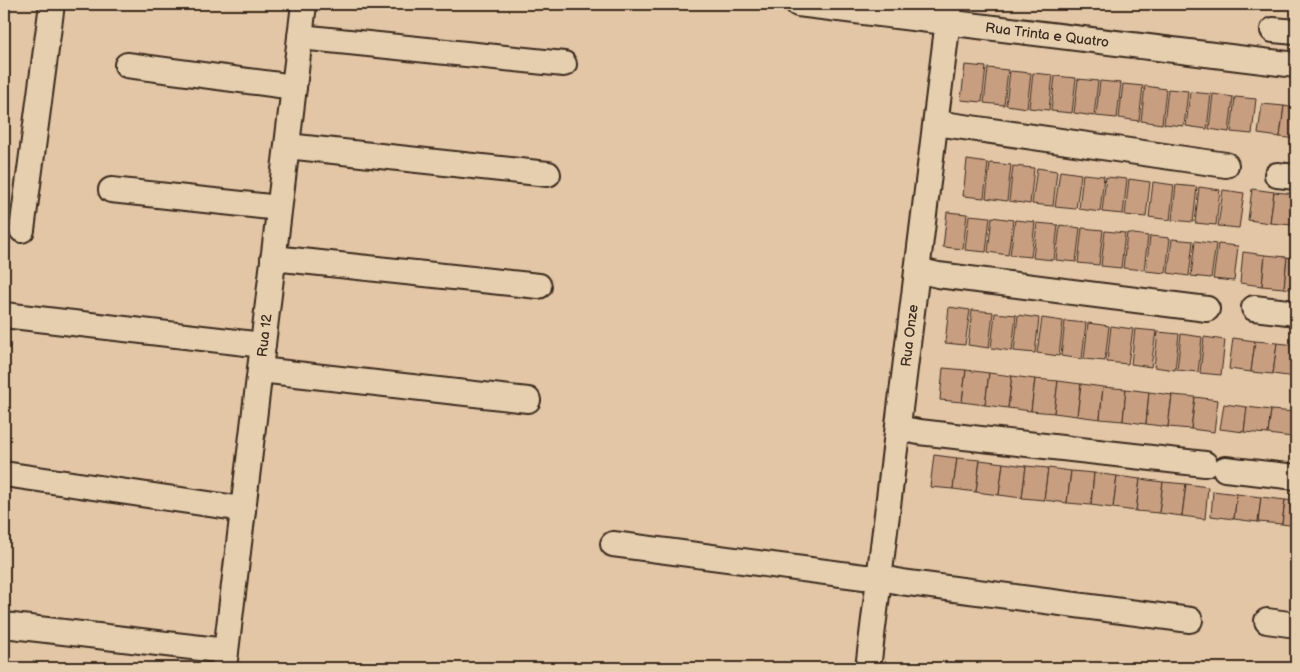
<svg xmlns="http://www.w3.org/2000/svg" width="1300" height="672" font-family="'Balsamiq Sans',sans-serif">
	<rect width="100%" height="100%" fill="#e3c6a6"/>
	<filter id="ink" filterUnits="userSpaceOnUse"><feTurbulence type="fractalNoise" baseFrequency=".02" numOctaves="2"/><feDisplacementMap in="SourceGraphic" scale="10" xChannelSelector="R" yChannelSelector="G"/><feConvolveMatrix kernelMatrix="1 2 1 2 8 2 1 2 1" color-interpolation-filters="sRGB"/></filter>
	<g filter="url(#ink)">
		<g fill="#c89e80" stroke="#3b2a1e">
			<path d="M965,65L986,67L982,102L961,100Z"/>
			<path d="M988,68L1008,70L1004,105L984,103Z"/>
			<path d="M1010,71L1031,73L1027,108L1006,105Z"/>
			<path d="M1033,73L1053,75L1049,110L1029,108Z"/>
			<path d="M1055,76L1076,78L1072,113L1051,111Z"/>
			<path d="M1078,79L1098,81L1094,116L1074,113Z"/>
			<path d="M1100,81L1121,83L1117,118L1096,116Z"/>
			<path d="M1123,84L1143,86L1139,121L1119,118Z"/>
			<path d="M1145,86L1166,89L1162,124L1141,121Z"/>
			<path d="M1168,89L1188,91L1184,126L1164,124Z"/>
			<path d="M1190,92L1211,94L1207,129L1186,126Z"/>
			<path d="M1213,94L1233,97L1229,132L1209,129Z"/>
			<path d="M1235,97L1256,99L1252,134L1231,132Z"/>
			<path d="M1262,104L1284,106L1280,137L1258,134Z"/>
			<path d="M1284,106L1296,108V139L1280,137Z"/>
			<path d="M967,160L988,163L984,198L963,196Z"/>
			<path d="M990,163L1011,165L1007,201L986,198Z"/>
			<path d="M1013,166L1034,168L1030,204L1009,201Z"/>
			<path d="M1037,168L1057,171L1053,206L1032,204Z"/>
			<path d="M1060,171L1081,174L1076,209L1055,207Z"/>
			<path d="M1083,174L1104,176L1100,212L1079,209Z"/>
			<path d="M1106,177L1127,179L1123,214L1102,212Z"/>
			<path d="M1129,179L1150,182L1146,217L1125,215Z"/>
			<path d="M1153,182L1174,185L1170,220L1149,217Z"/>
			<path d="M1176,185L1197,187L1193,222L1172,220Z"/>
			<path d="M1199,187L1220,190L1216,225L1195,223Z"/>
			<path d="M1252,189L1274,192L1270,223L1248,220Z"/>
			<path d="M1223,190L1244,193L1239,228L1218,226Z"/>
			<path d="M1274,192L1296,194L1292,225L1270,223Z"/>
			<path d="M1296,194V226L1292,225Z"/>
			<path d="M947,212L967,214L963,249L943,247Z"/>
			<path d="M969,215L990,217L986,252L965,250Z"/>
			<path d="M992,217L1013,220L1008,255L988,252Z"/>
			<path d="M1015,220L1035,222L1031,257L1010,255Z"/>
			<path d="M1037,223L1058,225L1054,260L1033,258Z"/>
			<path d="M1060,225L1080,228L1076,262L1056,260Z"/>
			<path d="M1082,228L1103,230L1099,265L1078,263Z"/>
			<path d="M1105,231L1125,233L1121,268L1101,266Z"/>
			<path d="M1127,233L1148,236L1144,270L1123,268Z"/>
			<path d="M1150,236L1170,238L1166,273L1146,271Z"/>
			<path d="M1172,239L1193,241L1189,276L1168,273Z"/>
			<path d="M1195,241L1216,244L1211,278L1191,276Z"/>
			<path d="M1218,244L1238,246L1234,281L1213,279Z"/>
			<path d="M1243,252L1265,255L1262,286L1240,283Z"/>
			<path d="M1265,255L1287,257L1284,288L1262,286Z"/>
			<path d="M1287,257L1296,259V290L1284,288Z"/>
			<path d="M949,307L970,310L965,345L945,343Z"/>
			<path d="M972,310L993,312L989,348L968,345Z"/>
			<path d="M995,313L1016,315L1012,351L991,348Z"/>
			<path d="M1018,315L1039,318L1035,353L1014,351Z"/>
			<path d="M1042,318L1063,321L1059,356L1037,353Z"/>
			<path d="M1065,321L1086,323L1082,359L1061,356Z"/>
			<path d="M1088,323L1109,326L1105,361L1084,359Z"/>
			<path d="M1111,326L1133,329L1128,364L1107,362Z"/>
			<path d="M1135,329L1156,331L1151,367L1131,364Z"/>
			<path d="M1158,332L1179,334L1175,370L1154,367Z"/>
			<path d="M1181,334L1202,337L1198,372L1177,370Z"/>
			<path d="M1204,337L1225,340L1221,375L1200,373Z"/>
			<path d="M1233,338L1255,341L1251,372L1229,369Z"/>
			<path d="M1255,341L1277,343L1273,374L1251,372Z"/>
			<path d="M1277,343L1296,345L1295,377L1273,374Z"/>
			<path d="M943,368L966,370L962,402L940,400Z"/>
			<path d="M966,370L989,373L985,405L962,402Z"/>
			<path d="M989,373L1012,376L1008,408L985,405Z"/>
			<path d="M1012,376L1035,379L1031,411L1008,408Z"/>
			<path d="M1035,379L1058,381L1054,413L1031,411Z"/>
			<path d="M1058,381L1081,384L1077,416L1054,413Z"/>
			<path d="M1081,384L1103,387L1100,419L1077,416Z"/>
			<path d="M1103,387L1126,389L1123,421L1100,419Z"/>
			<path d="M1126,389L1149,392L1146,424L1123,421Z"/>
			<path d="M1149,392L1172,395L1168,427L1146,424Z"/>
			<path d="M1172,395L1195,397L1191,429L1168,427Z"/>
			<path d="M1195,397L1218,400L1214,432L1191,429Z"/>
			<path d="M1224,404L1247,407L1244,432L1220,429Z"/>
			<path d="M1247,407L1271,410L1268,434L1244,432Z"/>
			<path d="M1271,410L1295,412L1292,437L1268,434Z"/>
			<path d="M1295,412L1296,413V438L1292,437Z"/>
			<path d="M934,455L957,458L953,489L930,487Z"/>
			<path d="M957,458L980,460L976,492L953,489Z"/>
			<path d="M980,460L1003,463L999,495L976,492Z"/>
			<path d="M1003,463L1026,466L1022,498L999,495Z"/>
			<path d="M1026,466L1048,468L1044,500L1022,498Z"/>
			<path d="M1048,468L1071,471L1067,503L1044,500Z"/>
			<path d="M1071,471L1094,473L1091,505L1067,503Z"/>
			<path d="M1094,473L1117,476L1113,508L1091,505Z"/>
			<path d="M1117,476L1140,479L1136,511L1113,508Z"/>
			<path d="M1140,479L1163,482L1159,513L1136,511Z"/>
			<path d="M1163,482L1186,484L1182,516L1159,513Z"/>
			<path d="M1186,484L1208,487L1205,519L1182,516Z"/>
			<path d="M1213,491L1237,494L1234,519L1211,516Z"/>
			<path d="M1237,494L1261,497L1258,522L1234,519Z"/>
			<path d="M1261,497L1285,500L1282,524L1258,522Z"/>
			<path d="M1285,500L1296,501V526L1282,524Z"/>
		</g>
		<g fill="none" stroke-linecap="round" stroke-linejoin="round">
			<defs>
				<g id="street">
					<path id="s1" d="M798,4L1296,65"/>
					<path d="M1273,30L1296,32"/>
					<path d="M300,37L564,64"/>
					<path d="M127,65L294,87"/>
					<path d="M936,123L1226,165"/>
					<path d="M287,146L548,174"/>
					<path d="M1277,175L1296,177"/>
					<path d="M111,190L279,208"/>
					<path d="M22,230L52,4"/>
					<path d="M273,258L539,286"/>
					<path d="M917,270L938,275L1207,309"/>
					<path d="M1254,308L1296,313"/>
					<path d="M4,315L263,345"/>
					<path d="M260,370L528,400"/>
					<path d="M898,428L919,432L1205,464"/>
					<path d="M1225,469L1296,477"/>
					<path d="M4,474L243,509"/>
					<path d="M613,544L864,577H879L901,582L1190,620"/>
					<path d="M1267,621L1296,625"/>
					<path d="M4,625L226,651"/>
					<path id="s2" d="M224,668L304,4"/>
					<path id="s3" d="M868,668L950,4"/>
				</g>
			</defs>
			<use href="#street" stroke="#3b2a1e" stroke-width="28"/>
			<use href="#street" stroke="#e5cfaf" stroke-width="24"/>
		</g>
	</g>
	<g text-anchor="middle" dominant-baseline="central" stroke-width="4" stroke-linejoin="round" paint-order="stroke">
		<g font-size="14" fill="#3b2a1e" stroke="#e5cfaf">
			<text stroke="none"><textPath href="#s1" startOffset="251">Rua Trinta e Quatro</textPath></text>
			<text stroke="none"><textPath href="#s2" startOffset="335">Rua 12</textPath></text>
			<text stroke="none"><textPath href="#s3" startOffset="335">Rua Onze</textPath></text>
		</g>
	</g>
	<rect width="1300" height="672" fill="none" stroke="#e5cfaf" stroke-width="20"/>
	<rect x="10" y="10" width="1280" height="652" fill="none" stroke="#3b2a1e" stroke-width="2" filter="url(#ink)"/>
</svg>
